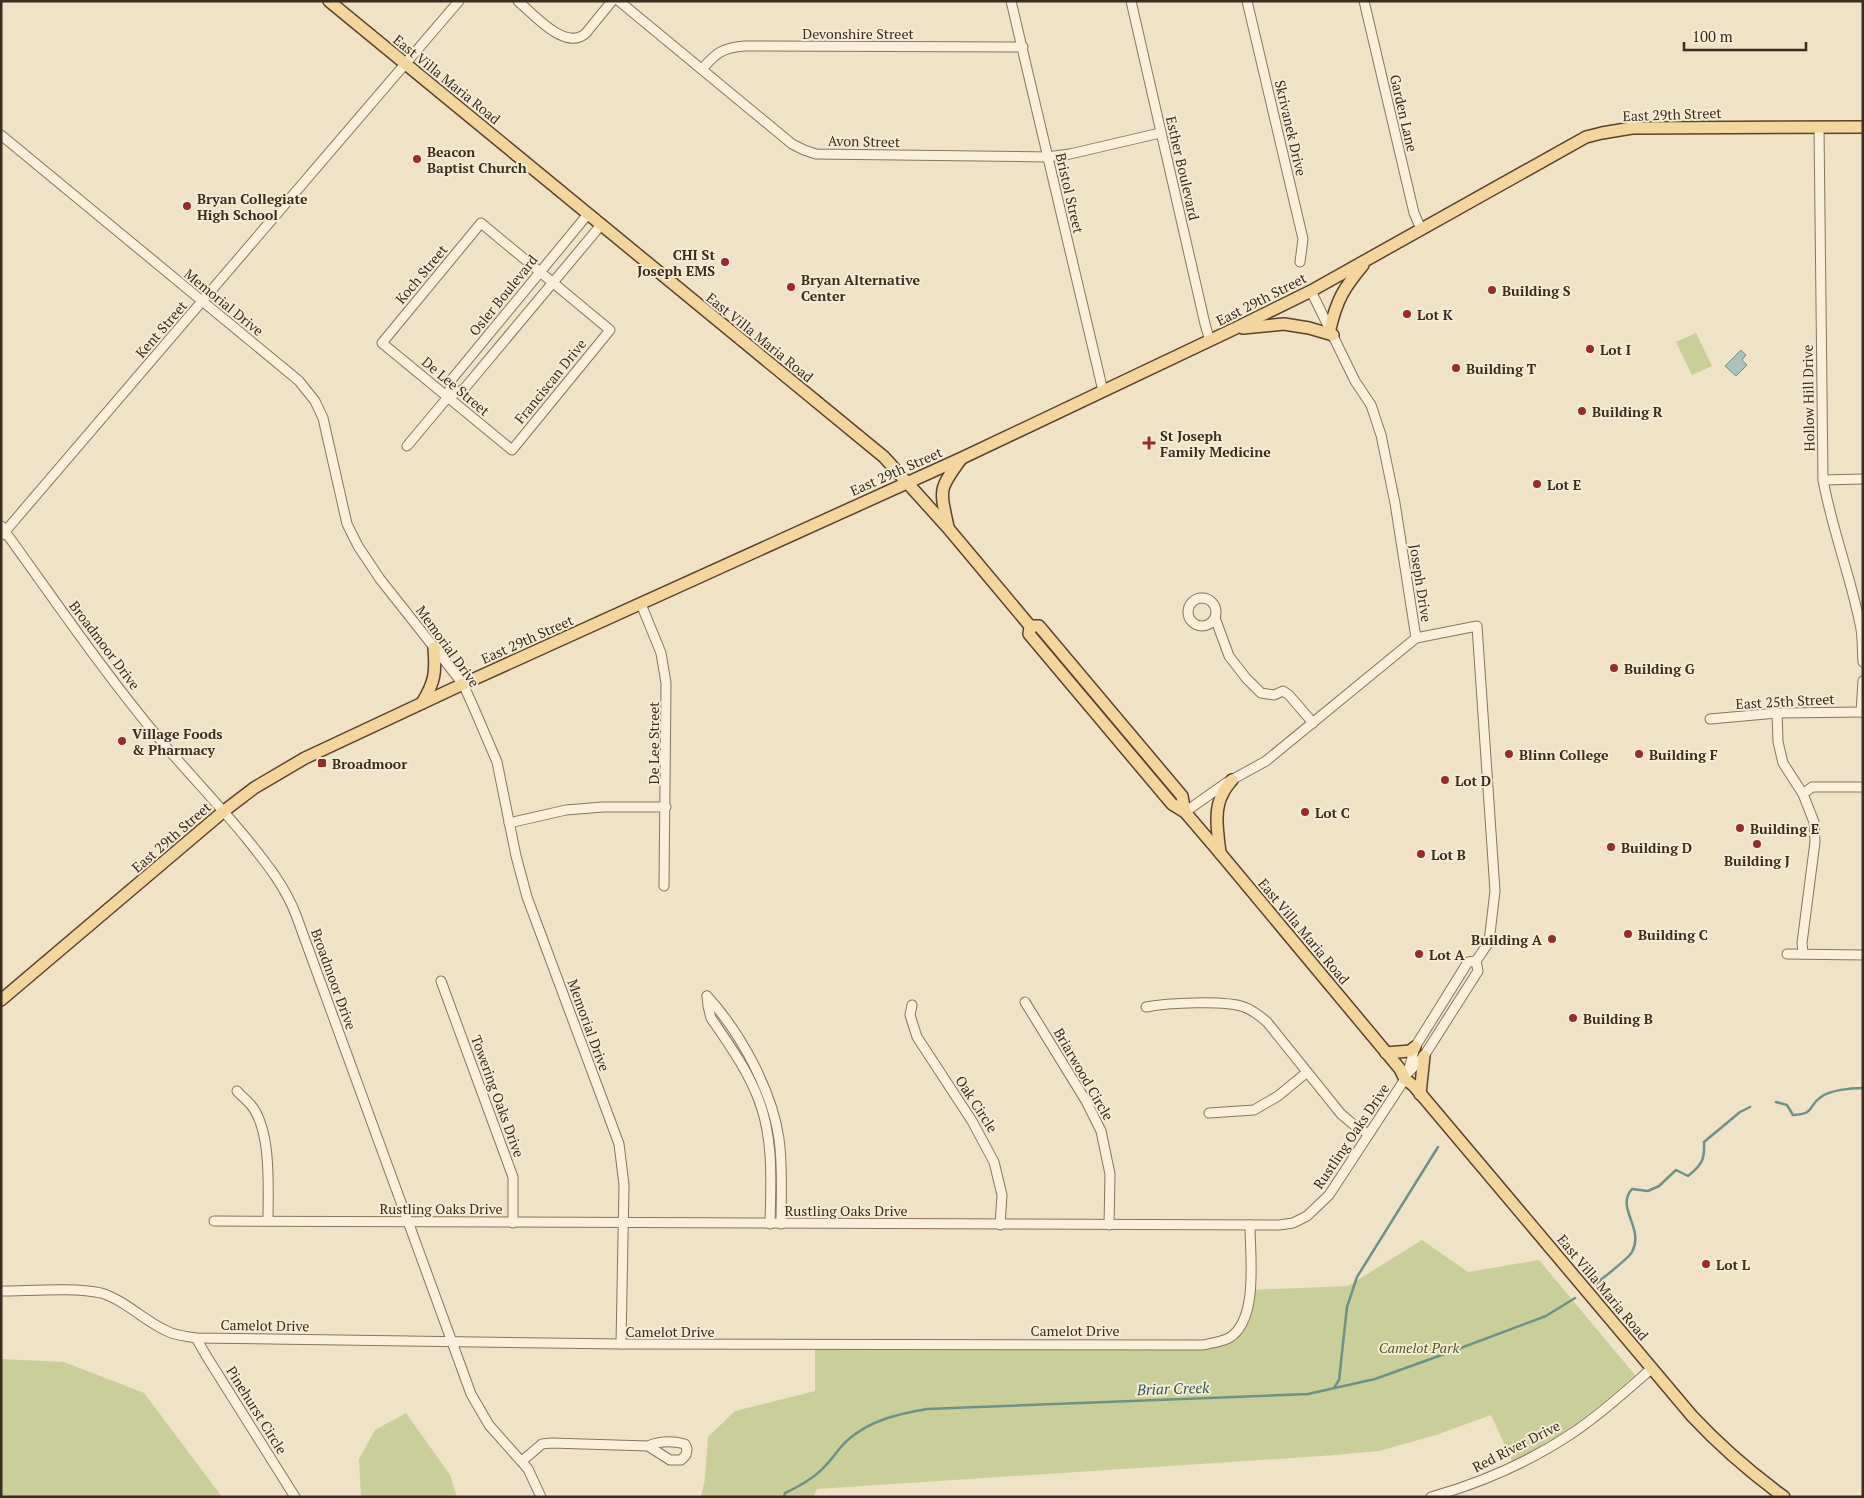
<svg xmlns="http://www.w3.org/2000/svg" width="1864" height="1498" font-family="'PT Serif',serif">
	<rect width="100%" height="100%" fill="#efe2c6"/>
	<g fill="#c9ce9a">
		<path d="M1696,333L1712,366L1692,375L1676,342Z"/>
		<path d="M1422,1240L1468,1272L1539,1260L1635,1375C1597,1408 1559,1440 1512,1461L1491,1415L1436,1435L1379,1451L1322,1456L817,1489L813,1497H701L705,1479L708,1437L735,1411L815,1391V1346L1203,1345L1238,1329L1250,1290L1348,1286Z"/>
		<path d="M1,1359L64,1362L144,1393L222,1497H1Z"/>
		<path d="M406,1413L450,1475L457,1497H361L359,1459L375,1430Z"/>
	</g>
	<path fill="#a8c3ba" stroke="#6e9188" d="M1741,350L1746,355L1742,360L1747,365L1736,376L1725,366Z"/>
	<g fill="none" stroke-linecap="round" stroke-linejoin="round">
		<g stroke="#6e9188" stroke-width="2.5">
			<path d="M1776,1102L1787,1105L1793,1115C1816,1114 1807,1106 1821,1097C1830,1090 1851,1088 1863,1088"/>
			<path d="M1597,1283C1604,1277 1628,1259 1632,1252C1645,1228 1615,1208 1632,1189L1648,1191L1659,1186L1676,1170L1688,1176C1702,1165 1705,1159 1704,1142L1740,1112L1750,1107"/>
			<path d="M1334,1388L1339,1380L1347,1307L1357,1277L1438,1147"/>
			<path d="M784,1497L785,1493C800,1486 815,1478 826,1465C834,1457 840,1446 849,1439C871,1420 898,1414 927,1409L1308,1394L1375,1379L1450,1352L1546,1316L1575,1298"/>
		</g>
		<defs>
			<g id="minor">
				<path d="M518,1C533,14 566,52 586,33L612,1"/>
				<path d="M619,1L792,144L804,150L816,154L1047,157L1070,154L1160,133"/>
				<path d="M1011,1L1103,391"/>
				<path d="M1131,1L1205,324L1210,341"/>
				<path d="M1247,1L1303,239L1300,262"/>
				<path d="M1364,1L1414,213L1421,229"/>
				<path d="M702,69C716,53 722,48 744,46L1023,47"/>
				<path d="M1819,127L1823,480C1832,529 1850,575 1860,624C1863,636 1862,650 1863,662"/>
				<path d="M1,135L287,371L299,381L315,401L323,418L347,524L358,546L380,579L463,684L473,706L497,762L516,856L527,897L619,1144L624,1185L621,1344"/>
				<path d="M481,223L610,330L512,450L382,343Z"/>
				<path d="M1311,291L1355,381L1371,405L1381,435L1395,503L1416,638"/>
				<path d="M448,397L452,379L588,214"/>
				<path d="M407,446L448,397L464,389L601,225"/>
				<path d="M1823,480L1863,479"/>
				<path d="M1,526C54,599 104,673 162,742C190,775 220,806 247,839C266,863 285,886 296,915L471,1394L489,1425L528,1469L541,1497"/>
				<path d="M2,535L459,1"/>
				<circle cx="1202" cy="612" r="14"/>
				<path d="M641,604L661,653L666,683L664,886"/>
				<path d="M1215,618L1229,656L1246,678L1261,693L1274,695L1283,691L1289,695L1313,723"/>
				<path d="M1861,712L1863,681"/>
				<path d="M1777,713L1778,742L1783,763L1803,794L1814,822L1815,842L1802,943L1803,953"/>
				<path d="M1710,719L1777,713L1863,712"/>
				<path d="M1803,794L1812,787H1863"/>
				<path d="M1185,812L1226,783L1266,761L1416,638L1477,626L1495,891L1489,942L1476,961L1478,971L1424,1056L1408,1073"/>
				<path d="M509,823L566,810L603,807H666"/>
				<path d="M1787,954L1863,955"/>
				<path d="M441,981L513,1177V1223"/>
				<path d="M707,996C740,1032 772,1090 779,1139C783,1167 781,1196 781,1224"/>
				<path d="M707,996L708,1006L711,1018C728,1043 747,1069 758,1098C774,1138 771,1182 770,1224"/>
				<path d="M1025,1002L1086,1101L1101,1131L1110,1174L1109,1225"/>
				<path d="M912,1005L910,1015L917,1037L972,1121L994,1162L1002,1195L1000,1225"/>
				<path d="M1146,1007C1167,1003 1225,1000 1244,1007C1253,1010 1260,1016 1267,1022L1341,1114L1354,1125L1369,1134"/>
				<path d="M1408,1072L1415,1047L1468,962L1476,961"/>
				<path d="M237,1091C241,1096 247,1100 251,1105C272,1131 268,1189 268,1221"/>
				<path d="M1209,1113L1254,1110L1278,1096L1306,1073"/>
				<path d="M214,1221L1279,1225L1293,1223L1307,1216L1329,1195L1405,1079"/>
				<path d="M1,1291C29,1291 74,1287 101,1293C125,1300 144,1321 167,1331C176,1336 186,1336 196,1338L621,1344L1203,1345C1211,1343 1221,1342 1229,1338C1259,1320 1250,1255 1250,1225"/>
				<path d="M196,1338L207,1357L295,1497"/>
				<path d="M522,1461L542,1444L551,1443L648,1446L670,1460H681L686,1455L687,1449L685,1444C673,1441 659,1441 648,1446"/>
				<path d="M1431,1497C1481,1483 1531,1461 1574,1432C1602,1413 1626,1391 1651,1369"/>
			</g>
			<g id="major">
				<path d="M329,1L884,457L948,528L1030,626L1029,634L1172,804L1185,812L1220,853L1400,1069L1405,1079L1414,1086L1692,1416C1720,1446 1750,1472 1784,1497"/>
				<path d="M1243,328L1284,324L1309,328L1333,335"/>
				<path d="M1330,329C1337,299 1344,288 1363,265"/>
				<path d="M948,527C940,489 938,490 961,459"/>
				<path d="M1030,626H1039L1182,796L1185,812"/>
				<path d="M422,703C435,682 436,672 434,648"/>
				<path d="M1220,853C1218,834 1213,810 1223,793C1225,788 1229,784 1232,780"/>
				<path d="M1,1000L224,811L254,788L305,758L463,684L962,458L1236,328L1311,291L1586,137L1602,133L1632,128L1863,127"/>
				<path d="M1386,1053L1410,1051L1415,1047"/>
				<path d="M1420,1094L1424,1056"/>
			</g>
		</defs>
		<use href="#minor" stroke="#8b745b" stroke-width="11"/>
		<use href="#major" stroke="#59422f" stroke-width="14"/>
		<use href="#minor" stroke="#f9efda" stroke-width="9"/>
		<use href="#major" stroke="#f2d69e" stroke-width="11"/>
	</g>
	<g fill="#9b2a2e" stroke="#f6ecd6" stroke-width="2">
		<circle cx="417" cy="159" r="5"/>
		<circle cx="187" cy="206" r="5"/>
		<circle cx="725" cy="262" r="5"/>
		<circle cx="791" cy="287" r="5"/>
		<circle cx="1492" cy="290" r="5"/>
		<circle cx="1407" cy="314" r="5"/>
		<circle cx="1590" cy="349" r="5"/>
		<circle cx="1456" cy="368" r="5"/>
		<circle cx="1582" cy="411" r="5"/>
		<path d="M1146.5 435.5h5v5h5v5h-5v5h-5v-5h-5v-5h5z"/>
		<circle cx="1537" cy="484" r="5"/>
		<circle cx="1614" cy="668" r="5"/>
		<circle cx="122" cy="741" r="5"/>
		<circle cx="1509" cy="754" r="5"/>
		<circle cx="1639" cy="754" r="5"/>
		<rect x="317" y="758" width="10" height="10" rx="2.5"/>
		<circle cx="1445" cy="780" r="5"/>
		<circle cx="1305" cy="812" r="5"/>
		<circle cx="1740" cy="828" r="5"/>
		<circle cx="1757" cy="844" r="5"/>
		<circle cx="1611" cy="847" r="5"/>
		<circle cx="1421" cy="854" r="5"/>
		<circle cx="1628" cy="934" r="5"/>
		<circle cx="1552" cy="939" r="5"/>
		<circle cx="1419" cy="954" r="5"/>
		<circle cx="1573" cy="1018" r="5"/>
		<circle cx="1706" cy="1264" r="5"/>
	</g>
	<g text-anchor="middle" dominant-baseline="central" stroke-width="4" stroke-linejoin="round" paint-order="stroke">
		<g font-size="14" fill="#3b2c1f" stroke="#f6ecd6">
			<text x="858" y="33">Devonshire Street</text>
			<text transform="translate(447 79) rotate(39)">East Villa Maria Road</text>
			<text transform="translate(1404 113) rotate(77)">Garden Lane</text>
			<text transform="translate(1672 114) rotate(-2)">East 29th Street</text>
			<text transform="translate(1291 128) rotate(77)">Skrivanek Drive</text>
			<text transform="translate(864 141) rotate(1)">Avon Street</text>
			<text transform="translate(1183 168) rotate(77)">Esther Boulevard</text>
			<text transform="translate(1070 193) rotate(77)">Bristol Street</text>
			<text transform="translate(421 274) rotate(-50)">Koch Street</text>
			<text transform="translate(503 295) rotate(-51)">Osler Boulevard</text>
			<text transform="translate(1261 299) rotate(-27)">East 29th Street</text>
			<text transform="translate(224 302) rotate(39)">Memorial Drive</text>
			<text transform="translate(161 329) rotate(-49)">Kent Street</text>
			<text transform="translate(760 337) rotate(39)">East Villa Maria Road</text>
			<text transform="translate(550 381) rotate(-51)">Franciscan Drive</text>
			<text transform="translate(456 386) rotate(40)">De Lee Street</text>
			<text transform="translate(1808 398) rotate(-91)">Hollow Hill Drive</text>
			<text transform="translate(896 471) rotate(-24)">East 29th Street</text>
			<text transform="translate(1421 583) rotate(81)">Joseph Drive</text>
			<text transform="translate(527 639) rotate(-24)">East 29th Street</text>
			<text transform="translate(105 645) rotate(53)">Broadmoor Drive</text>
			<text transform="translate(448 646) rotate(54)">Memorial Drive</text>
			<text transform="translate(1785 701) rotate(-3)">East 25th Street</text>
			<text transform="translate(653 743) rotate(-90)">De Lee Street</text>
			<text transform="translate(171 837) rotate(-41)">East 29th Street</text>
			<text transform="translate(1304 931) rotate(50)">East Villa Maria Road</text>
			<text transform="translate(334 979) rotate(70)">Broadmoor Drive</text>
			<text transform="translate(589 1025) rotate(70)">Memorial Drive</text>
			<text transform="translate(1084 1074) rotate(60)">Briarwood Circle</text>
			<text transform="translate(498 1096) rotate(70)">Towering Oaks Drive</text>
			<text transform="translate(977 1104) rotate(57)">Oak Circle</text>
			<text transform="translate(1351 1136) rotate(-56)">Rustling Oaks Drive</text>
			<text x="441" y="1208">Rustling Oaks Drive</text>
			<text x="846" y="1210">Rustling Oaks Drive</text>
			<text transform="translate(1603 1287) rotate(50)">East Villa Maria Road</text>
			<text transform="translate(265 1325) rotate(1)">Camelot Drive</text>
			<text x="1075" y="1330">Camelot Drive</text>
			<text x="670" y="1331">Camelot Drive</text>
			<text transform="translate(257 1410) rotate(58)">Pinehurst Circle</text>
			<text transform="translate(1516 1446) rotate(-27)">Red River Drive</text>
		</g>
		<g font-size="14" font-weight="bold" fill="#3b2c1f" stroke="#f6ecd6" text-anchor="start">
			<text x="427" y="151">Beacon<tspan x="427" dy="16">Baptist Church</tspan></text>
			<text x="197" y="198">Bryan Collegiate<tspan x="197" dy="16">High School</tspan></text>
			<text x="715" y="254" text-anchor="end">CHI St<tspan x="715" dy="16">Joseph EMS</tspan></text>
			<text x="801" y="279">Bryan Alternative<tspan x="801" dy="16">Center</tspan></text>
			<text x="1502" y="290">Building S</text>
			<text x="1417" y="314">Lot K</text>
			<text x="1600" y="349">Lot I</text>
			<text x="1466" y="368">Building T</text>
			<text x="1592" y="411">Building R</text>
			<text x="1160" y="435">St Joseph<tspan x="1160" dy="16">Family Medicine</tspan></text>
			<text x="1547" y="484">Lot E</text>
			<text x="1624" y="668">Building G</text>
			<text x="132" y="733">Village Foods<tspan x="132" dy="16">&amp; Pharmacy</tspan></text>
			<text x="1519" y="754">Blinn College</text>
			<text x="1649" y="754">Building F</text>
			<text x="332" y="763">Broadmoor</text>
			<text x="1455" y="780">Lot D</text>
			<text x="1315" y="812">Lot C</text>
			<text x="1750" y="828">Building E</text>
			<text x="1621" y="847">Building D</text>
			<text x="1431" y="854">Lot B</text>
			<text x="1757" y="860" text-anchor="middle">Building J</text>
			<text x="1638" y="934">Building C</text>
			<text x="1542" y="939" text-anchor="end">Building A</text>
			<text x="1429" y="954">Lot A</text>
			<text x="1583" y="1018">Building B</text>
			<text x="1716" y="1264">Lot L</text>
		</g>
		<g font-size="14" font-style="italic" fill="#4c5826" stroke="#f6ecd6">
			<text x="1419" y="1347">Camelot Park</text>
		</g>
		<g font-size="15" font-style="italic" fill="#2e5b57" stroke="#f6ecd6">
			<text transform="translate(1173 1388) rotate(-2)">Briar Creek</text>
		</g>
	</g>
	<rect width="1864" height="1498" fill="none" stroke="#3b2c1f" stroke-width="5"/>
	<path d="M1684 42v8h122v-8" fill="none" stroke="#3b2c1f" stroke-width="2.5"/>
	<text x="1692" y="42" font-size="15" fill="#3b2c1f" stroke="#f6ecd6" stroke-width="4" paint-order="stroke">100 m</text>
</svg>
